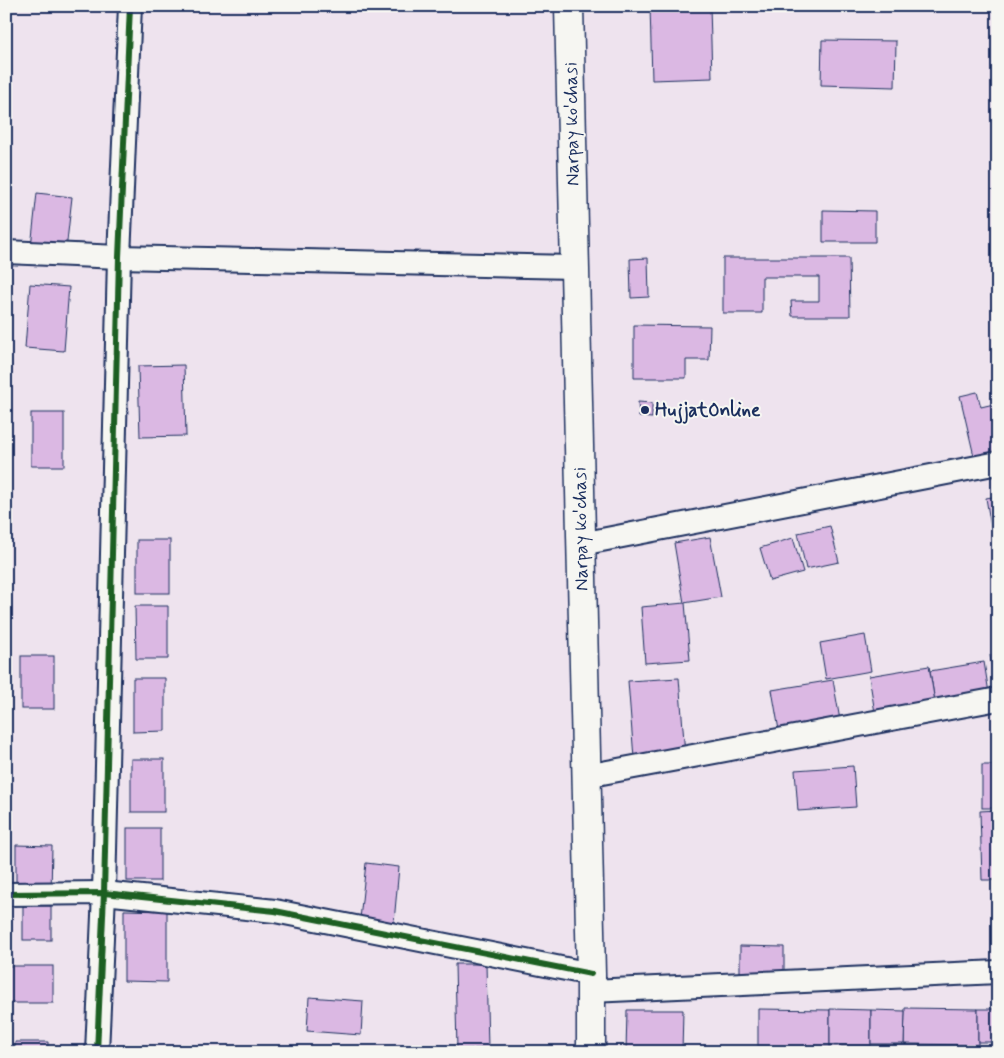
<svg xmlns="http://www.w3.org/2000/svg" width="1004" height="1058" font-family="Mynerve,sans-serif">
	<rect width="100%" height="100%" fill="#eee3ee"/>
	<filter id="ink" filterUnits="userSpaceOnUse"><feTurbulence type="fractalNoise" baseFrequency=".02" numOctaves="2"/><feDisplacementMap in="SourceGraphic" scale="10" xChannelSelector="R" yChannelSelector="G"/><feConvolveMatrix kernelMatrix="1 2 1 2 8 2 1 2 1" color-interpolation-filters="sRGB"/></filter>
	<g filter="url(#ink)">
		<g fill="#dbb8e3" stroke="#1b2f5e">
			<path d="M650,6H710L712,78L652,80Z"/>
			<path d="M822,40L896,41L895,87L821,85Z"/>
			<path d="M37,193L72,197L65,259L30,256Z"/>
			<path d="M823,210L875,211V242H823Z"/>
			<path d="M648,258L649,297L631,298L630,259Z"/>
			<path d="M723,258H849L850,316H792L791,301H819V277H762V313H723Z"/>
			<path d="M30,284L69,287L64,351L25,348Z"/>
			<path d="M634,325L710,326L709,360H686V378H634Z"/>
			<path d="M184,365L186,436L140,437L138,366Z"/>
			<path d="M977,392L981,407L998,403V451L974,456L960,396Z"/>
			<path d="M638,402L652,403V418L639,417Z"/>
			<rect x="31" y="413" width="33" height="53"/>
			<path d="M998,496V526L991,527L986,498Z"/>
			<path d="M830,526L839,562L806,569L798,533Z"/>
			<path d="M710,537L721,597L684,603L674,543Z"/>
			<path d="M793,538L803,572L770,581L760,548Z"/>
			<rect x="137" y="540" width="33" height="53"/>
			<path d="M685,603L690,660L645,663L641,607Z"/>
			<path d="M135,606H168V659H136Z"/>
			<path d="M865,635L871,671L826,679L820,643Z"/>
			<path d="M998,654V690H995L990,655Z"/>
			<rect x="21" y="656" width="33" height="53"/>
			<path d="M984,662L989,693L935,702L930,671Z"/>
			<path d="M929,666L936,708L876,719L869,676Z"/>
			<path d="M133,678H165V731L133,732Z"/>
			<path d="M679,678L685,754L634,758L628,681Z"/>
			<path d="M833,680L841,726L780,736L772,690Z"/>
			<rect x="131" y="759" width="33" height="53"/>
			<rect x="982" y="765" width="16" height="43"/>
			<path d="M853,766L856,807L798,811L795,770Z"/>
			<path d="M998,810V880H982L980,811Z"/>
			<rect x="127" y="828" width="33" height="53"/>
			<path d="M16,845L52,846L51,894L16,893Z"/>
			<path d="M366,863L399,867L394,922L360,919Z"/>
			<rect x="23" y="906" width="28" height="34"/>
			<path d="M124,910L167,911V982L124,981Z"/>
			<path d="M740,946L784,947V976H740Z"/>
			<path d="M455,964H486L488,1048L457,1049Z"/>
			<rect x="6" y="966" width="47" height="37"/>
			<path d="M309,997L363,1001L361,1035L307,1031Z"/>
			<path d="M905,1008L978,1009V1045L904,1044Z"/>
			<path d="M758,1009L830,1010V1047L758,1046Z"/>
			<path d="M830,1009L871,1010V1046H830Z"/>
			<rect x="978" y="1009" width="20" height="33"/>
			<path d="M627,1010H683L682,1052H626Z"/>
			<path d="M871,1010L905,1011L904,1044H871Z"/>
			<path d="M15,1042H48V1052H16Z"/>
		</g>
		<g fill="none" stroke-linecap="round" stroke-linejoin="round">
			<defs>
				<g id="street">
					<path d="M6,252L119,257L575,267"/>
					<path d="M581,544L998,463"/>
					<path d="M586,776L998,699"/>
					<path d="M6,894L104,893L275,911L591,974"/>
					<path d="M591,991L998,972"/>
					<path d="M97,1052L104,893L119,257L130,6"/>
				</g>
				<path id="secondary" d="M569,6L591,974V1052"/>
			</defs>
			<use href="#street" stroke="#1b2f5e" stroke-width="26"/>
			<use href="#secondary" stroke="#1b2f5e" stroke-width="31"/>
			<use href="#street" stroke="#f6f6f2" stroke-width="22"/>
			<use href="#secondary" stroke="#f6f6f2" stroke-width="28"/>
			<defs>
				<g id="cycleway">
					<path d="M6,894L104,893L275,911L591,974"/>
					<path d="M97,1052L104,893L119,257L130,6"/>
				</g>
			</defs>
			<use href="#cycleway" stroke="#f6f6f2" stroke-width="9"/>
			<use href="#cycleway" stroke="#1b5e20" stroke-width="6"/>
		</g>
	</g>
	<circle fill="#1b2f5e" stroke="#f6f6f2" stroke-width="2" cx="645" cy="410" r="5"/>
	<g text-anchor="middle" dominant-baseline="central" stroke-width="4" stroke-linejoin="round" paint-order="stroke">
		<g font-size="19" fill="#1b2f5e" stroke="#f6f6f2">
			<text transform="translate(572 124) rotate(-91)">Narpay ko'chasi</text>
			<text transform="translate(581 529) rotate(-91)">Narpay ko'chasi</text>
		</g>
		<g font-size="19" font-weight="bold" fill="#1b2f5e" stroke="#f6f6f2" text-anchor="start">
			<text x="655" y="410">HujjatOnline</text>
		</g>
	</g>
	<rect width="1004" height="1058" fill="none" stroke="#f6f6f2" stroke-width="25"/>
	<rect x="12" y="12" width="979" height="1033" fill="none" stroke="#1b2f5e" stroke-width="2" filter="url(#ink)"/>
</svg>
